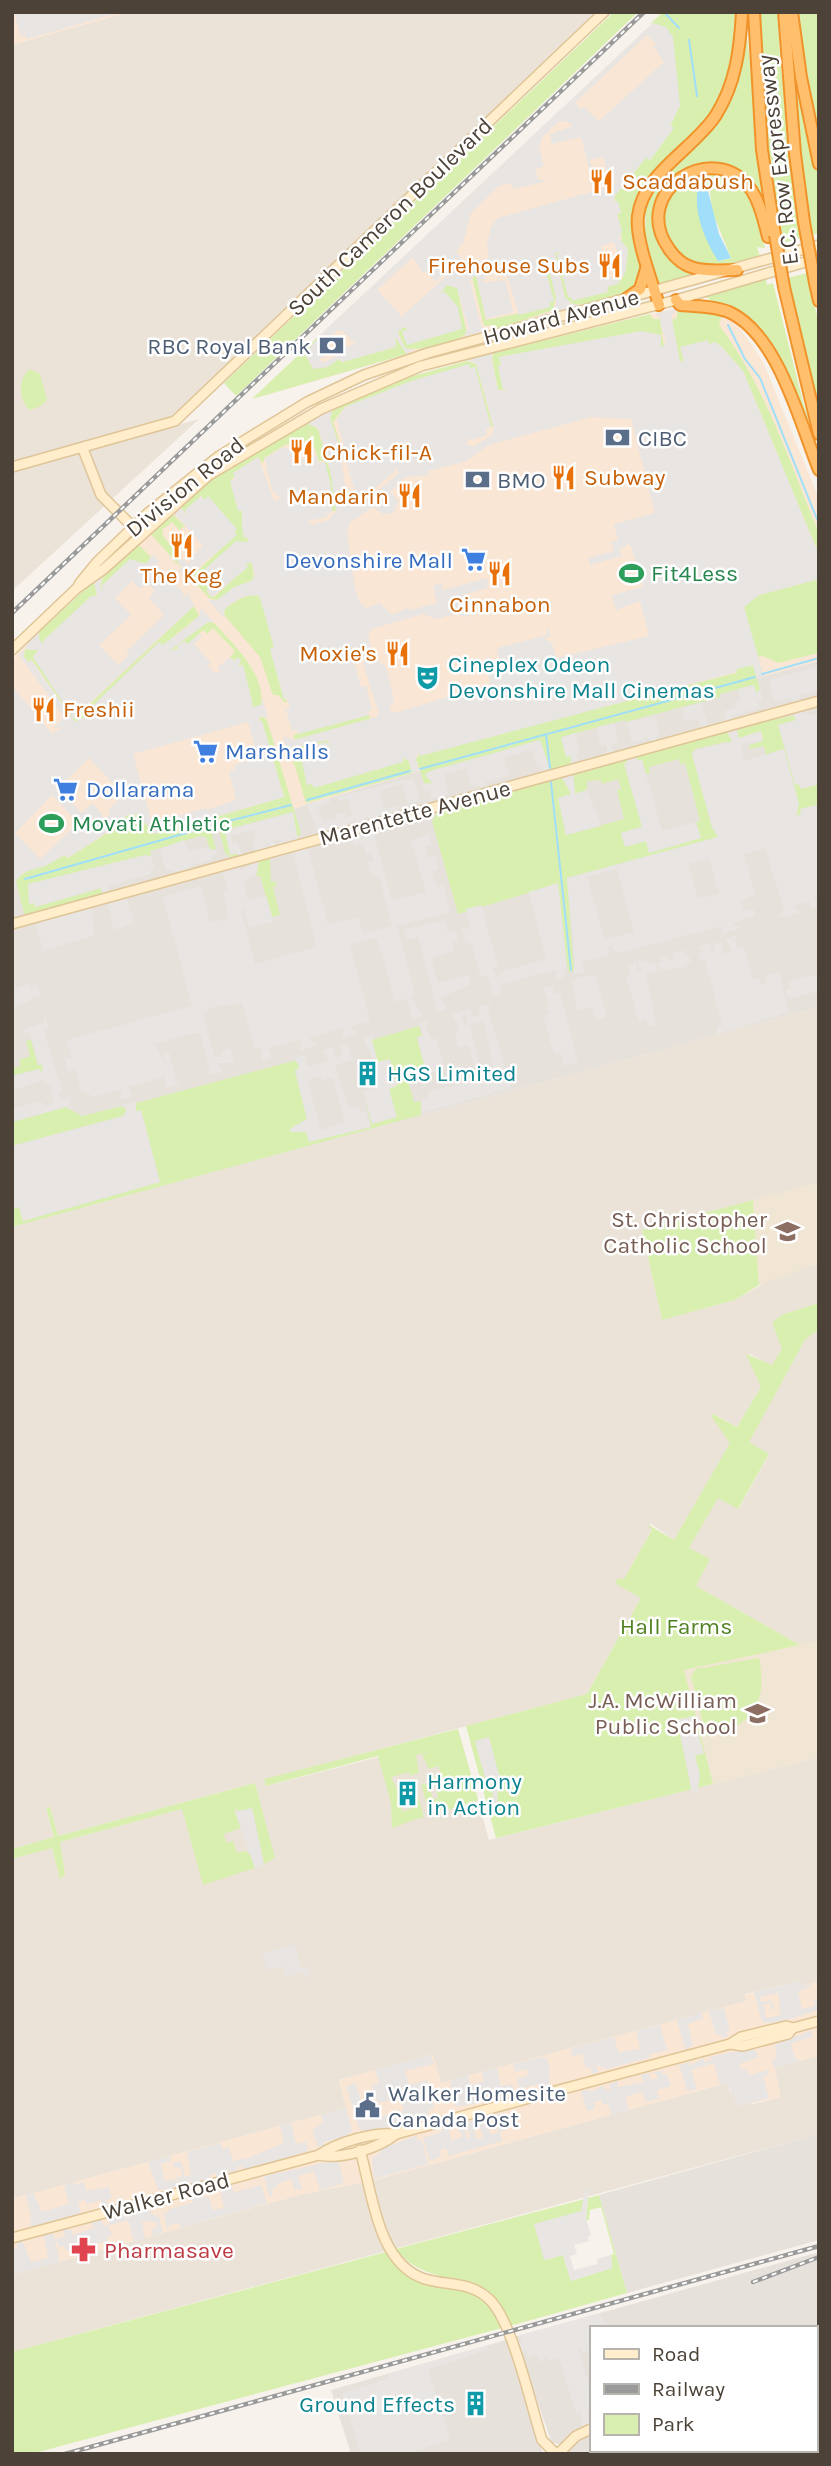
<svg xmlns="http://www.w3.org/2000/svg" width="831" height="2466" font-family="Karla,sans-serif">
	<rect width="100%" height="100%" fill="#f7f2eb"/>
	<g fill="#ebe3d8">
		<path d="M129,12H600L178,414L12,463V45Z"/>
		<path d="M199,419L12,591V469Z"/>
		<path d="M819,1007V1183L642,1230L662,1320L735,1300L775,1277L819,1263V1303L784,1314L782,1350L772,1366L748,1353L762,1386L737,1427L714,1414L731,1443L674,1540L650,1523L652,1530L624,1579H617V1584L641,1598L587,1694L264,1780L267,1786L460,1736L489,1840L819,1757V1981L802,1986L800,1981L745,1994L747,2001L441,2083L431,2055L339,2080L346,2108L12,2199V1859L52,1847L60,1878L65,1874L60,1842L256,1789L254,1783L58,1836L50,1807L46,1809L54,1837L12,1849V1227Z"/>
		<path d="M819,1329V1640L800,1645L696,1586L688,1548L718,1497L739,1508L769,1455L748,1442L805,1340Z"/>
		<path d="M819,2056V2134L12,2352V2275L303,2194L375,2180L727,2083L730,2092L753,2104L780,2097L774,2068Z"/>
	</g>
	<g fill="#fae6d4">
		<path d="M12,12H129L12,45Z"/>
		<path d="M653,23L673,37L645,185L636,203L622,295L588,302L252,399Z"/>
		<path d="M684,307H698L732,318L751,344L764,364L819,499V661L412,773L293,809L12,883V661L29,641L149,530L298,427L405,378L588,328Z"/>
		<path d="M801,1981L802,1986L819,1981V2056L775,2068L781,2097L738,2106L727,2083L375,2180L303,2194L12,2275V2199L346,2108L339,2080L433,2054L441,2083L747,2001L745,1995Z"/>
	</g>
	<g fill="#e7e1dc">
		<path d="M819,661V698L12,921V883L293,809L412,773Z"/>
		<path d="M819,704V1007L12,1227V927Z"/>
		<path d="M819,2134V2240L627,2293L599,2195Z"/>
		<path d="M819,2252V2393H815V2328H591V2426L559,2444L552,2443L514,2337Z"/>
		<path d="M506,2340L543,2454H351L331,2390Z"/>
		<path d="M819,2399V2454H563L573,2441L591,2432V2450H815V2400Z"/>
	</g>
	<g fill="#f1e6d3">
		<path d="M819,1183V1263L759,1285L753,1200Z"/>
		<path d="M819,1640V1757L713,1784L683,1670Z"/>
	</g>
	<g fill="#d9efaf" fill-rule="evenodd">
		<path d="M614,12H638L236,396L224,383Z"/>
		<path d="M663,12H738C736,39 735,69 724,93C706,133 663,157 640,194L636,203L645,272C639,296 595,307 572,304L565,297L555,253L561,251L557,255L569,297L608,291L607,287L624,276C622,254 623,234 617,214L621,213L614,197L646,157L650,160L673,129L670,126L680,105L653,23L649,25Z"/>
		<path d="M758,12H778L780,59L801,238L782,243L768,148Z"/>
		<path d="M797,12H819V139Z"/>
		<path d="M745,16L764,198C747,176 733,169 706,165L662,194L664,247L704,273L661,285L657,282L645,233L646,204L654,189L718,118Z"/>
		<path d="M790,31L819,176V233L812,235L799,145Z"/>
		<path d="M708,172L731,177L751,197L765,248L757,247L760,257C738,263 712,273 691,263C662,250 654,206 678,185C685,178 699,175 708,172ZM710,191L712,211L731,258L719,261C706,238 699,220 697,194Z"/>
		<path d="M539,257L547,261L556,297L553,310L494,330L493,325L484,326L472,277L476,275L486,320L550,307L549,302L553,301Z"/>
		<path d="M807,273L819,324V418L787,278Z"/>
		<path d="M766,278L767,285L773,283L803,402L819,451V463L769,346L705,296Z"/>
		<path d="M447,285L457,288L467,333C457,344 419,352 405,348L398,332L404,327L408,329L407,344L450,331L443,292L439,293Z"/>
		<path d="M680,308L705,313L711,310L722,314L719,325C765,386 790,462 819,534V555L743,371L721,346L680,362L672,320L677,318V310Z"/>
		<path d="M650,314L653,319H660L664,347L660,349L656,336L642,331L500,357L502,365L498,367L503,388L508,389L498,390L492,358L494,353Z"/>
		<path d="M320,335L309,352L321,368L339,359L342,362L396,347L395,337L407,354L252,399Z"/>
		<path d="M467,361L476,364L493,427H491L474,367L345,407L333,422L341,446L338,443L330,418L333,409L405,378Z"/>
		<path d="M30,369L40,374L47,400L41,406L30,410C18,401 18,377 30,369Z"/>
		<path d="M305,423L315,425L319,432L334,486L336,511H332L331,486L324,461H319L308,430L313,439L285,445L264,458L263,464L258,457L231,480L239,511L242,510L248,542L195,579L200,584L204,582L210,588L207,591L214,597L247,567L246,563H252L254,579L217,600L209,598L187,574L190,572L194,574L236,535L201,496L185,510V515L179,504L216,473Z"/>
		<path d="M170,512L185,526L179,530L172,522L162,530L163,536L181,558L177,561L182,569L151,534L152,527Z"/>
		<path d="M139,545L152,558L146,564L133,562L102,586L104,590L100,587L104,573Z"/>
		<path d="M819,579V653L778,663L763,656L757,657L744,610L746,603L759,595Z"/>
		<path d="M94,581L97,596L43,641L44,646L39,639V632Z"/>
		<path d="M254,593L261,598L274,648L270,649L284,699L288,701L285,703L278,695H273L260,657L225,616L224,609L239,599Z"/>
		<path d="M194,606L199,616L162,646L159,643L85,713L87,716L75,722L32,660L28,662L24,657L25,649L38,650L33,657L75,718Z"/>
		<path d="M208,622L214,623C233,644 266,674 261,705L250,708L252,705L242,665L238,666L241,660L234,661L230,657L235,651L213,628L207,634L203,630L187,645L177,646L179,649L170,650Z"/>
		<path d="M753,665L760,689L756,694L754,685L720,694V697L626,722L625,720L562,737L571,756V767L551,772L540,740L426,775L433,783L425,785L416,759L419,754L736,673L737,669Z"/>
		<path d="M369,715L370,719L294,740V735Z"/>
		<path d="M796,715V720L778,725L801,789L819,784V813L817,805L800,810L802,814L796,816L784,750L766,755L764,746L750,749L749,745L763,741L739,738L737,732L739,728L776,717L778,719Z"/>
		<path d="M261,716L267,720L301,833L297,839L293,812L225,830L231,855L236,853L239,858L234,860L225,853L216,817L284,797L262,722L258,723Z"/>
		<path d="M726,729L733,743L726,742L695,749L692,754L712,827L718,837L567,878L574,970L569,972L567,966L558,884L458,914L432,821L439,809L561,775L571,794L566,835L624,819L617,790L621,789L618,779L602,784L601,780L587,781V790L575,794L573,772L623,758L629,762L625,764L642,827L621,833L625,846L646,841L649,853L700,838L696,822L700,821L685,763L680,764L679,759L649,767L650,773L646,774L642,760L638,761L636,757Z"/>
		<path d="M327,740L329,746L326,742L303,748L308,785L403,761L402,757L409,761L412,773L306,803L291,753L293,748Z"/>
		<path d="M129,814L138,815L154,834L208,819L216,849L210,850L206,837L200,836L150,851L151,856L28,885L30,904L34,903L35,907L102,888V896L27,915L24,913L16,881C24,867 51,864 65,855L68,858L126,821L124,817Z"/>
		<path d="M265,857L270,859L271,882L275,881L277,886L273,887L280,915L272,917L260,876H256L259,861Z"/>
		<path d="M419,1026L422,1036L417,1038L425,1067L406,1073L414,1102L421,1101V1115L12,1227V1209L19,1207L23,1221L160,1182L141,1111H136V1103L297,1060L300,1069L295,1071L307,1119L290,1129L306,1132L309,1141L371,1127L364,1094L372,1124L396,1117L389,1088L390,1060L378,1063L372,1040Z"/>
		<path d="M31,1040L38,1065L43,1064L42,1072L38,1069L12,1076L14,1068L21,1066L19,1060L30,1056L26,1041Z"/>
		<path d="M122,1106L127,1110L123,1116L12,1146V1122L66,1107L82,1116Z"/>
		<path d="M753,1200L759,1285L735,1300L662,1320L642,1230Z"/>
		<path d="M819,1303V1329L805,1340L749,1442L769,1454L738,1509L718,1498L689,1548L710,1559L696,1586L800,1645L684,1670L713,1784L496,1838L466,1726L587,1694L641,1598L616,1584L617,1579H624L652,1530L647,1524L674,1540L730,1443L711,1416L713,1414L737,1427L761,1387L746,1354L772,1365L782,1349L772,1322L784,1314Z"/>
		<path d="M759,1658C768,1702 753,1728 706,1736L691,1676L696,1669Z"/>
		<path d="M458,1729L478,1800L430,1815L421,1784L429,1785L433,1799H438L435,1780L431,1778L438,1776L440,1771L436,1758L438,1766L429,1769L422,1755L429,1752L416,1755L419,1773L410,1776L409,1772L391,1777L399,1793L402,1812L418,1806L410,1787L415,1786L424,1817C412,1819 403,1825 392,1828L391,1803L378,1756L266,1786L264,1779Z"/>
		<path d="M255,1783L275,1858L264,1864L252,1808L238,1811L234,1807L241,1828L224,1834L226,1843L233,1841L237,1853L246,1851L252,1857L255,1868L203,1885L182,1809L60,1842L65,1874L60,1879L52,1848L12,1859V1849L54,1837L46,1808L50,1807L58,1836Z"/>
		<path d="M599,2195L627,2293L510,2326C489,2262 430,2294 396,2249L585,2199L581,2211L545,2260L563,2255L571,2281L612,2268L611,2255L614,2254L601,2207L590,2210L589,2219L586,2221L588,2198Z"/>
		<path d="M386,2252L406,2273L476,2294L495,2312L502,2328L31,2454H12V2352Z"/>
	</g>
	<g fill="#e8e5e2" fill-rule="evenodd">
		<path d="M14,12L55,14L121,12L27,39L25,35L21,36Z"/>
		<path d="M653,23L666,27L673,37L680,105L670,125L674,128L650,160L646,158L614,197V202L618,201L621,212L617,214L622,231L619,238L628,249L626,271L618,284L607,287L608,292L572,301L571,297H568L557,255L561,252L555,253L565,297L570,303L579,305L558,313L550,312L556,305V297L547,261L540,257L543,260L554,301L550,302V307L519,315L507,276H503L501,270L504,267L488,273L482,283L505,280L513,312L486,319L476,275L470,280L481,326L487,331L464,336L468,328L457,288L447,285L440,293L444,291L458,307L462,329L407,345L402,332L408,329L404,327L398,332L399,336L405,348L413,350L407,354L395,337L396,347L342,362L339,359L328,367L313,369L305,354L320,335ZM647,35L656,44L654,47L664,62L599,121L584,107L581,109L575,103ZM567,121L573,126L550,134L552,144L581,137L594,187L597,186L590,160L603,157L610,181H616L613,186L498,218L491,227L487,245L489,257L481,263L466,265L456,251L463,243L471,213L499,186L511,183L513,189L548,181L539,180L535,169L544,166L539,148L541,139L558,122ZM614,242L621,267L616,276L610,278L601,246ZM413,257L422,272L426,271L436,282L452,266L450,263L452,262L455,268L399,319L401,315L377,290ZM337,330L342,331L356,344L342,348V353L323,363L319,359L324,357L319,351Z"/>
		<path d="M680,308L672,315V320L680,362L684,361L680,347L708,340L709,344L715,342L721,346L743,371L819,555V579L759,595L744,607L764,677L757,679L753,665L737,669L736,672L420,756L419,753L415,757L419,771L412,773L409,761L403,757V762L314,788L312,784L307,785L300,754L304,752L303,748L326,742L329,746V741L327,740L293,748L289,757L283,736L294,740L376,717L379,713L364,666L362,651L357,649L352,654L361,687L366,686L372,710L368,711L369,715L298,734L297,730L292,731L286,710L290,708L287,698L284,699L270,649L274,647L259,595L245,596L230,604L223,612L225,619L208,600H217L234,587L251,581L255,575L252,563H246L248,567L212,597L206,591L209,588L204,582L200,584L195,578L236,541L248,542L249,537L244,538L242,526V511H238L230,481L235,479L233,473L258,457L274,501L282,499L272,490L265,458L284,447L291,450L294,461L317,456L318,463L325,462L331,486L332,513H327V517L307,521L312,525L329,520L336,511L330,469L318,428L305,423L333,409L330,418L338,443L348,449L344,447L337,419L345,407L411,381L469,364L470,368L475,367L491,427L486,429L487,435L470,440L467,437V445L473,447L492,435L494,428L476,364L466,359L500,350L492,355V362L498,390L504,391L508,389H503L498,366L501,365L499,357L642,331L661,335V348L666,343L659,316L655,313ZM591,417L631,419L655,513L614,524L618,540L611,542L614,551L588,558L590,565L622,556L620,549L628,544L631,546L643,587L612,595L616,610L640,601L649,636L556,658L552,643L544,638L551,636L548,627L547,635L497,648L500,662L491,665L488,657L485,658L490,684L395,713L389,710L394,700L386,667L374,658L368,636L371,629L423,614L437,619L455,614L468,617L470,613L467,611L463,595L487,588L488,578L443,590L441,583L433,586L437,603L410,610L408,608L392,615L380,603L366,608L360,603L355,588L347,535L349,523L373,507L383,514L394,513L398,500L390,492L405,477L428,475V471L464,462L489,445ZM340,452L350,454L345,455L355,493L361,500L395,471L394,467L397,468L398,474L362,504L354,505L347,499Z"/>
		<path d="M201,496L205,500L208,496L237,529L234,532L237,535L186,578L179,570L183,567L177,561L181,558L190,564L189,559L203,546L174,513L170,512L179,504L186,515L185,510Z"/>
		<path d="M153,554L160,562L153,568L157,565L184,594L182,599L188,593L194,606L73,718L33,657L38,650L25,649L29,641L39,632V639L45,646L43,641L91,596H97L94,581L104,573L100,587L104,590L101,586L130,559L146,564ZM132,581L140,589L147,583L155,591L149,598L164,615L126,652L129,655L118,665L99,645L131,615L115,598Z"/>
		<path d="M201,608L214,622H208L170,650L178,649L177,645L185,641L187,644L199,634L202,636L194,644L211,663L208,666L215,673L220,672L218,667L230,657L234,661L238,657L241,661L238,666L243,665L253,705L250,708L261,705L263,700L268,718L261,716L258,720L262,721L284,797L218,816L215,820L218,829L211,830L207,819L154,834L138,815L129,814L125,817L126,820L68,858L65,855L45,866L22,873L16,881V887L12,888V686L52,734L63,727L54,728L64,716L48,699L50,697L19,655L24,650V657L28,662L31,660L75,722L87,716L85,713L159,642L163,645L187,627L200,615ZM248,722L258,758L234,765L235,770L229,771L236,800L207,810L206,808L152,823L133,754ZM89,758L124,795L108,810L111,813L105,819L93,803L82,813L58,789ZM52,795L78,823L40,859L15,833Z"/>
		<path d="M819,666V690L799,695L801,703L794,705L791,697L774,702L769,680Z"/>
		<path d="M754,685L756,693L760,689L763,701H758L760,708L732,716L734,722L726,724L724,711L735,708L734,702L741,700L738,689Z"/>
		<path d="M701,703L709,729L702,730L698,718L686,722L682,708Z"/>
		<path d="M803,708V712L808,715L819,714V784L801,789L799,784L795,785L778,725L796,720L791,711Z"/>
		<path d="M655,716L660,735L656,738L660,742L651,744L649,738L632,743L627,722Z"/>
		<path d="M614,723L619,742L610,745L616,754L606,757L607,746L601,747L596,727Z"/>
		<path d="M741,725L737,732L739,738L761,731L763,741L741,744L744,761L784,749L799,804L796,816L801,814L800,809L817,805L819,899L815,900L819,907L810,909V901L792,906L800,913L778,918L784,909L765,849L744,854L755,895L740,900L743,911L754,909V916L732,923L740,928L722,934V926L617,953L611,946H607L610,955L582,962L585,972L574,975L575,963L567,878L718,837L712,827L692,754L695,750L732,742L726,729ZM709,858L719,893L698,899L688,864ZM617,869L634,932L605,940L587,877Z"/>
		<path d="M575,733L580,753L576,755L580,764L571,767V756L566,757L561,738Z"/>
		<path d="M540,740L551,772L541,775L543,767H538L532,750L504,758L509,775L488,782L483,778L490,789L478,792L480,786H472L466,768L444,774L449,794L431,799L429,791L434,788L424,792L422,784L432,783L425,775L430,771Z"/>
		<path d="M641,753L636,760H642L662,831L696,822L701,838L649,853L646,841L625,847L621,833L642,827L624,764L628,762L623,758Z"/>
		<path d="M573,772L575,794L587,790L601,826L566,835L558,798L571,794L561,775Z"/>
		<path d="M404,780H414L420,801L408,804L402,784L379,791L384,809L397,806L401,814L374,821L368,817L363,819L365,823L356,826V821L347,823L349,828L338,831V825L327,833L317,828L306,804L329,798L330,803L318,807L323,822L336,819L335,814L344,812L346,817L352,815L348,799L339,801L338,797Z"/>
		<path d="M293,812L298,840L280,846L281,839L273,841L278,847L269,850V842L265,844L268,850L255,852L252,839L256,837L254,830L231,836L233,844L237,843L244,857L239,858L236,853L230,855L225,831Z"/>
		<path d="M372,827L392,901L426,892L411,841L429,834L432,845L425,846L428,858L435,855L438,869L432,871L437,888L443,885L450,912L397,926L415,994L411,996L423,1016L413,1020L406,999L395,1002L377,937L350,945L370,1021L350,1027L357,1034L342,1039L344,1028L309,1037L317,1046L299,1051L302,1039L268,1048L272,1058L262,1061L261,1048L255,1049L242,1002L221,1007L220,1004L202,1013L215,1058L222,1057L221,1051L230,1049L235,1063H216L223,1072L209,1075L210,1070L200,1033L188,1034L154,1044L166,1066L163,1054L169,1052L176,1081L181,1083L166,1088L165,1076L128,1087L133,1096L120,1100L121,1089L94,1097L81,1090L75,1068L70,1070L69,1074L64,1057L72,1059L67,1040L192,1006L163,897L201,886L210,923L229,918L223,892L228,890L222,869L240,864L239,869L241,870L251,865L250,862L259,861L256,875L243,881L248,901L266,896L274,922L249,927L244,909L241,910L255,964L317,947L293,854L307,845L328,925L358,917L363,934L392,926L379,875L372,877L368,862L374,861L372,853L366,855L363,843L354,845L351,833Z"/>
		<path d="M184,840L188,852L209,846L210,850L216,849L218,854L211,856L213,860L190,865L193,871L175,876L173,869L166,871L160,849Z"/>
		<path d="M145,855L151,856L155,869L150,870L151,874L107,886L111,894L102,896L101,888L35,907L34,903L29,904L28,884Z"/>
		<path d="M558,883L567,966L562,971L566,976L556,980L557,972L554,970L498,985L502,994L491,997L494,994L488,976L481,977L471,943H466L461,929L470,928L466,909L481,905L498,967L492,969L497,977L501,976L500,972L546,959L529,892Z"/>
		<path d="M126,896L134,924L114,930L106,901Z"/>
		<path d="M91,905L94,936L43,950L35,921Z"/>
		<path d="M445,920L448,933L457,931L459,942H452L454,951L431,958L438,983L468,975L471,985L441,997L447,1010L438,1012L418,937L406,940L404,930Z"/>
		<path d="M737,935L735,939L737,949L744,948L745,951L753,979L759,978L761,985L767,983L765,976L779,972L789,1012L718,1034L716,1027L722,1025L705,959L700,960L699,954L703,952L698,946L711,944L710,952L716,950L712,944L722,942L724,954L732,951L726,939Z"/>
		<path d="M685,950L684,958L689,956L691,962L686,964L687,967L660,970L658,963L663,961L659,957L669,955L668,960L675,961L672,953Z"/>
		<path d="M647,961V965L655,963L657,971L646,974L656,1025L648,1027L646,1019L639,1021L626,976L631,974L627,966L636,963L637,973L641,971L637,963Z"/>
		<path d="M595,974L607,1017L596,1020L592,1007L577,1011L572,980Z"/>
		<path d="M818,974L819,991L788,999L785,990L791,988L789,982Z"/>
		<path d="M12,977L16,988L28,984L31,989L37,984L41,997L32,996L33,1000L12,1008Z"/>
		<path d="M554,986L553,995L560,993L577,1058V1062L564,1066L561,1053H554L549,1038L553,1036H549L543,1015L549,1014L547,1006L550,1005L543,988Z"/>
		<path d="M490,1004L488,1010L511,1088L421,1113V1101L429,1098L428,1091L478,1080L469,1045L458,1047L455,1032L460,1030L452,1014L471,1009L472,1016H480L478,1007ZM464,1011L469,1025L484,1021L493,1066L481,1069L469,1025H465L462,1016Z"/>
		<path d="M46,1016L49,1029L43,1028L62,1091L57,1093L64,1100L68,1097L72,1109L66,1107L12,1122V1110L16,1108L40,1101L46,1106L53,1104L52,1088L43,1080L12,1091V1076L39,1069L41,1073L43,1069L42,1065H39L29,1032L24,1033L23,1030L42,1023Z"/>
		<path d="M429,1019L426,1024L429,1036L432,1039L436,1038L445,1069L408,1079L406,1072L425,1067L417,1037L422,1036V1028L417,1023Z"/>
		<path d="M375,1035L372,1040L378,1062L390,1059L397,1086L389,1089L397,1117L372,1124L363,1091L378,1087L371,1054L363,1038Z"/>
		<path d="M348,1042L352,1060L335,1065L336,1070L349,1109L359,1106L361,1112L366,1111L371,1127L309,1142L306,1132H291L290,1129L307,1119L295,1070L300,1068L294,1058L305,1055L307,1067L328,1061L323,1050L333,1047L335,1057L342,1055L340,1045ZM321,1076L323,1080L333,1077L345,1123L321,1130L307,1080Z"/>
		<path d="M136,1102V1111L141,1110L160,1182L23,1221L19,1207L12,1209V1146L123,1116L127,1110L121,1105Z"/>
		<path d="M693,1716L704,1753L695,1756L700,1775L697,1793H692L677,1720Z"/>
		<path d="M489,1737L502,1786L498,1787L497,1804L488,1809L486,1803L493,1798L492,1788L488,1789L475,1741Z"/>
		<path d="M252,1808L264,1864L255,1868L235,1812Z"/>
		<path d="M295,1944L301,1968L307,1966L311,1978L300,1972L286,1977L283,1966L267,1970L262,1954Z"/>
		<path d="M801,1981L802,1986L809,1984L810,1987L798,1991L802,2009L815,2006L814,2001L819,1999V2010L775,2023L762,2022L754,1992ZM778,1993L781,2015L766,2018L763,2005L770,2003L772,2010L775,2009L772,2001L761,2002L760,1997Z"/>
		<path d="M724,2008L730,2030L726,2032L728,2036L721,2038V2034L716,2035L709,2011Z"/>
		<path d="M702,2013L703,2019L688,2024L693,2046L685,2049L677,2020Z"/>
		<path d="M660,2025L667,2050L649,2054L651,2057L607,2069L596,2065L598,2072L592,2074L591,2067L586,2068L582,2054L572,2056L571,2049L614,2037L618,2052L640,2049L636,2031Z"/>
		<path d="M811,2030L812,2037L791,2043L795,2059L801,2061L774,2068L772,2060L777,2058L775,2044L784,2041L783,2037L800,2036Z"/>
		<path d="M753,2048L759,2057L739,2064L742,2070L747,2069L749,2075L768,2070L769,2076H763L769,2098L738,2106L727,2083L720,2085L714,2063L691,2070L697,2089L687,2091L679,2065L690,2062L689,2066L704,2058V2062L712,2060L710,2057Z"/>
		<path d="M431,2055L434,2064L405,2071L409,2085L427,2080L434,2108L429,2110V2114L418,2117L419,2120L366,2132L359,2128L346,2086L356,2083L366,2121L404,2110L400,2097L379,2103L375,2098L372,2085L379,2083L375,2070Z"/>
		<path d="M541,2057L547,2058L550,2068L549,2085L538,2087V2084L519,2089L517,2079L529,2075L527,2069L515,2072L513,2064Z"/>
		<path d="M497,2068L501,2086L512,2084L514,2091L493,2101L488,2096L476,2099L478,2103L456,2107L450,2081L468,2075L471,2085L484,2081L482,2072Z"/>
		<path d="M663,2070L662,2074H667L671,2086L657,2090L659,2099L646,2102L642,2092L625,2097L629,2110L611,2115L608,2104L603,2105L601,2100L594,2102L595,2109L587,2111L581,2091L589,2090L591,2092L604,2085V2089L611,2090L609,2084L618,2081L617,2087L644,2082L641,2075L649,2073L650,2080L658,2078L654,2072Z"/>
		<path d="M346,2108L352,2130L348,2136L324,2142L325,2145L318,2147L312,2130L323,2122L321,2115Z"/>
		<path d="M502,2113L507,2130L500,2132L502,2141L449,2156L446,2148L440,2150L441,2157L430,2161L423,2138L442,2132V2129L448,2127L451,2140L462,2137L457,2125L463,2123L467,2138H470L466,2122L473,2121L476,2138L481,2139L483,2136L477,2120L485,2118L491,2135L498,2132L495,2114Z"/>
		<path d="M291,2123L296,2144L306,2142L308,2151L243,2170L242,2166L236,2167L238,2171L229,2174L228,2169L225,2170L226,2175L216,2177V2173L210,2175V2179L178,2187L176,2178L183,2176L180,2168L173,2167L172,2163L181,2161L185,2176L191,2175L187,2152L220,2143L222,2149L229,2148L233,2161L248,2158L284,2143L280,2126Z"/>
		<path d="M416,2136L418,2141L422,2140L428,2164L374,2179L372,2159L381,2152L380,2149Z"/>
		<path d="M170,2156L171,2161L161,2164L165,2181L175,2179L177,2188L158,2190L148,2162Z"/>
		<path d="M338,2160L344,2183L320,2190L314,2171L298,2176L302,2189L294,2190L292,2179L277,2184L278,2187L272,2189L273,2195L269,2196L264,2176Z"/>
		<path d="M73,2182L74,2185L84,2182L86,2191L109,2187L112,2198L106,2200L110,2206L101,2209V2200L87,2204L85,2200L78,2202L81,2214L30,2227L31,2216L26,2195L33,2193L42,2212L69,2204L64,2185Z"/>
		<path d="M232,2184V2190L236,2192L261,2185L267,2203L180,2228L179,2223L170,2225L168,2230L163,2213L168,2214L167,2210L192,2203V2199L187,2196L205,2191L201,2197H209L213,2210L224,2208L221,2194L223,2191L219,2187Z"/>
		<path d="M589,2188L586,2220L591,2235L588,2236L589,2241L574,2245L577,2254L570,2256L574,2270L598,2264L597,2259L611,2255L612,2268L571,2281L563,2255L544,2260L534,2224L581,2211L585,2189Z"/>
		<path d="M149,2210L155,2216L158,2214L163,2232L152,2236L151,2229L157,2227L156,2222L142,2221L145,2238L134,2242L128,2220L110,2225L108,2218Z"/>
		<path d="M101,2219L103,2226L108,2225L112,2236L107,2237L108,2241L66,2251L64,2246L59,2247L56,2239L66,2236L62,2229L70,2228L73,2235L94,2228L92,2222Z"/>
		<path d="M53,2232L60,2262L12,2275V2250L17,2248V2242L22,2240L31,2262L48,2258L44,2234Z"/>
		<path d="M601,2313L606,2328H591V2350L583,2352L582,2348L578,2349L591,2392V2407L587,2409L591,2426L581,2430V2412L576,2413L559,2358L549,2360L547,2356L540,2363L537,2354L528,2357L526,2351L519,2354L515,2342H523L521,2335Z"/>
		<path d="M488,2345V2349L483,2351L428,2369L450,2440L406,2454H361L342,2393L389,2379L388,2374Z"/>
	</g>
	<path fill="#a1def9" d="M698,187H707L719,234L731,258L718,261C705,240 693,213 698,187Z"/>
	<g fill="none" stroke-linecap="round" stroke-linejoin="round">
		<g stroke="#a1def9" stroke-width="2">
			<path d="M664,12L679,28"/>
			<path d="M689,40L697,96"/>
			<path d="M728,325L745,359L760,378L819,524"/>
			<path d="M762,674L819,658"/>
			<path d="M546,734L550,768"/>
			<path d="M420,769L755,677"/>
			<path d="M551,782L571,970"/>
			<path d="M307,800L410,771"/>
			<path d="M221,823L291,805"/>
			<path d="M25,879L207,827"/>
		</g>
		<defs>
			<g id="secondary">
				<path d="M83,449L101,495L137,531"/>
				<path d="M12,467L175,421L604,12"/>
				<path d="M79,584L97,562L148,513L219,456L307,402L364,375L428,353L819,245"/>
				<path d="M12,650L77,588L105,568L209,475L321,409L421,366L676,300L819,258"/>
				<path d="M12,924L819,701"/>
				<path d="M730,2044L743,2046L788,2034L793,2028L819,2021"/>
				<path d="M360,2150C372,2191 377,2264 425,2279C448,2286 471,2281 490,2300C513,2323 531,2406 542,2440L556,2454"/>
				<path d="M319,2155C341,2160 379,2148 396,2134"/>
				<path d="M12,2238L319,2155C338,2142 373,2132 396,2134L730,2044L741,2037L786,2026L793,2028"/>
				<path d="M815,2396H819"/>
				<path d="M558,2454L576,2436L591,2429"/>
			</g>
			<g id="highway">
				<path d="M754,12L762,150L775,235"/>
				<path d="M784,12L795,154L804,222"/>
				<path d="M792,12L801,77L819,164"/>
				<path d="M737,270C723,270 708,272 694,268C683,265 675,258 669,249C628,191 716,136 752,191C761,205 764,222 768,237"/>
				<path d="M815,283L819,301"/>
				<path d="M784,287L819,434"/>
				<path d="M626,299L640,289L646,269"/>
				<path d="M676,300L680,305C696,306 714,306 729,312C778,334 800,423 819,470"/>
				<path d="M659,305C652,281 635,239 638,216C643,173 694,149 716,115C736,83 740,49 742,12"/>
			</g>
		</defs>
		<use href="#secondary" stroke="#dfc597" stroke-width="12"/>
		<use href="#highway" stroke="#f0932b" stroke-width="14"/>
		<use href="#secondary" stroke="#ffedcc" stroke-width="9"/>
		<use href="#highway" stroke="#ffbf6d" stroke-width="10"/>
		<defs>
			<g id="rail">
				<path d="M12,613L644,12"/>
				<path d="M753,2282L819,2257"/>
				<path d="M65,2454L819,2246"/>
			</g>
		</defs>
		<use href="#rail" stroke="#9a9a9a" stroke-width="4.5"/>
		<use href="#rail" stroke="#fff" stroke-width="2" stroke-dasharray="5" stroke-linecap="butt"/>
		<defs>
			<g id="highway-bridge">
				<path d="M804,222L815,283"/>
				<path d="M775,235L784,287"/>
			</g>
		</defs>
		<use href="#highway-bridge" stroke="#f0932b" stroke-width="14" stroke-linecap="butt"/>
		<use href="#highway-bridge" stroke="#ffbf6d" stroke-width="10"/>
	</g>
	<defs>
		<symbol id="restaurant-bare" viewBox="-9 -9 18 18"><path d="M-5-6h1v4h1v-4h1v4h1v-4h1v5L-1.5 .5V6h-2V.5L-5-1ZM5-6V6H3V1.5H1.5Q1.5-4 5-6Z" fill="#e8710a" stroke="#fff" stroke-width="2.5" paint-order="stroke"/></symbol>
		<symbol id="bank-bare" viewBox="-9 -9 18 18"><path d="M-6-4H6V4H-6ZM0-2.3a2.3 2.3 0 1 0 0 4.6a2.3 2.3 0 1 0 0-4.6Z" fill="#5c6f8a" stroke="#fff" stroke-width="2.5" paint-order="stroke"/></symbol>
		<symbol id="supermarket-bare" viewBox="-9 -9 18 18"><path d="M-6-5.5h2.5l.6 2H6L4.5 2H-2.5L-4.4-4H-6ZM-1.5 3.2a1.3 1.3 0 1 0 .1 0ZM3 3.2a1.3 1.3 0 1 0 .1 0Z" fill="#3f7fe0" stroke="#fff" stroke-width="2.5" paint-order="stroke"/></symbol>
		<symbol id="stadium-bare" viewBox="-9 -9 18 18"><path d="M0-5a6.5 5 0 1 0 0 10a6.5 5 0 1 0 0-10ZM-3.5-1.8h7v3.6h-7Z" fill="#2e9e5b" stroke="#fff" stroke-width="2.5" paint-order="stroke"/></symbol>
		<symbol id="theatre-bare" viewBox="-9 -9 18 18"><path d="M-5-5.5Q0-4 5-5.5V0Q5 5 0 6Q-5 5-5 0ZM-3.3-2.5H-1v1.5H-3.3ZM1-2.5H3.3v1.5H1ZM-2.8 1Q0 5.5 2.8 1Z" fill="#0f9aa8" stroke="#fff" stroke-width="2.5" paint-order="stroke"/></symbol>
		<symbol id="building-bare" viewBox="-9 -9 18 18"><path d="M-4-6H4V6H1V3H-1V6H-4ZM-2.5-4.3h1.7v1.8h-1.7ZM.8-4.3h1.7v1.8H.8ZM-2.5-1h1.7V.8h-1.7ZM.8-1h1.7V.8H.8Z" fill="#0f9aa8" stroke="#fff" stroke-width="2.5" paint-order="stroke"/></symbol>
		<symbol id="school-bare" viewBox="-9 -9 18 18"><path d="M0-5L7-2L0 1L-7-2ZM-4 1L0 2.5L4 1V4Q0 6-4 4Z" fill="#8d6e63" stroke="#fff" stroke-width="2.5" paint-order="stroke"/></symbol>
		<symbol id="civic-bare" viewBox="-9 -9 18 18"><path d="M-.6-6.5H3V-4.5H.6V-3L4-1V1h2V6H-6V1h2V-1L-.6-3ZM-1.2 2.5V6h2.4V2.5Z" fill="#5c6f8a" stroke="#fff" stroke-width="2.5" paint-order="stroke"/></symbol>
		<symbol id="pharmacy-bare" viewBox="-9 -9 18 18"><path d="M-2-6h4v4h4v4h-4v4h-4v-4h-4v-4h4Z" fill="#e0444e" stroke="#fff" stroke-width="2.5" paint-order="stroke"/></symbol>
	</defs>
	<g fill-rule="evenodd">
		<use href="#restaurant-bare" x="584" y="164" width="35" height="35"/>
		<use href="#restaurant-bare" x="592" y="248" width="35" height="35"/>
		<use href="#bank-bare" x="314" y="328" width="35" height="35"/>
		<use href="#bank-bare" x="600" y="420" width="35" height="35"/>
		<use href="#restaurant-bare" x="284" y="434" width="35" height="35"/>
		<use href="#restaurant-bare" x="546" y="460" width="35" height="35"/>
		<use href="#bank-bare" x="460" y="462" width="35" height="35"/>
		<use href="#restaurant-bare" x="392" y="478" width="35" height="35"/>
		<use href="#restaurant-bare" x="164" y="528" width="35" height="35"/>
		<use href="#supermarket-bare" x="456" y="542" width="35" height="35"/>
		<use href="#stadium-bare" x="614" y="556" width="35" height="35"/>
		<use href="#restaurant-bare" x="482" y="556" width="35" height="35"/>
		<use href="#restaurant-bare" x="380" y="636" width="35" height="35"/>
		<use href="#theatre-bare" x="410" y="660" width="35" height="35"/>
		<use href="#restaurant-bare" x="26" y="692" width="35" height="35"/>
		<use href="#supermarket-bare" x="188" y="734" width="35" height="35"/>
		<use href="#supermarket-bare" x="48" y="772" width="35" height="35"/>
		<use href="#stadium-bare" x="34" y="806" width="35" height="35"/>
		<use href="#building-bare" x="350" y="1056" width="35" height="35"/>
		<use href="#school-bare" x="770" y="1214" width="35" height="35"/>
		<use href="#school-bare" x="740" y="1696" width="35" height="35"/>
		<use href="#building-bare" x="390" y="1776" width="35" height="35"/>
		<use href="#civic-bare" x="350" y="2088" width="35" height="35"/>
		<use href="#pharmacy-bare" x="66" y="2232" width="35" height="35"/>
		<use href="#building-bare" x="458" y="2386" width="35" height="35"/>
	</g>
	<g text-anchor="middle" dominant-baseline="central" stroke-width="5" stroke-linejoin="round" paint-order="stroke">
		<g font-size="23" fill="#4c4237" stroke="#fff">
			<text transform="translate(778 160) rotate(-97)">E.C. Row Expressway</text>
			<text transform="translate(390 217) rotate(-44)">South Cameron Boulevard</text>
			<text transform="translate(561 317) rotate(-15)">Howard Avenue</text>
			<text transform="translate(185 487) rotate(-39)">Division Road</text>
			<text transform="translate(415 813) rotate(-15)">Marentette Avenue</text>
			<text transform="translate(166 2196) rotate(-15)">Walker Road</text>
		</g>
		<g font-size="23" fill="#c56008" stroke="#fff" text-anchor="start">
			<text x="622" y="181">Scaddabush</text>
			<text x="590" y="265" text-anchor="end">Firehouse Subs</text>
			<text x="322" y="452">Chick-fil-A</text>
			<text x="584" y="477">Subway</text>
			<text x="389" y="496" text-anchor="end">Mandarin</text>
			<text x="181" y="575" text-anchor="middle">The Keg</text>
			<text x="500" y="604" text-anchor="middle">Cinnabon</text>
			<text x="377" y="653" text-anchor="end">Moxie's</text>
			<text x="63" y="709">Freshii</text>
		</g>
		<g font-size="23" fill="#4e5e75" stroke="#fff" text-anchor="start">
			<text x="311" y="346" text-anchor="end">RBC Royal Bank</text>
			<text x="638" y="438">CIBC</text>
			<text x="497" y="480">BMO</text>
			<text x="388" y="2093">Walker Homesite<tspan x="388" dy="26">Canada Post</tspan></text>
		</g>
		<g font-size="23" fill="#366cbe" stroke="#fff" text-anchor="start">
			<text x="453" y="560" text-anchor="end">Devonshire Mall</text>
			<text x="225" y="751">Marshalls</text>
			<text x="86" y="789">Dollarama</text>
		</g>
		<g font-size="23" fill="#27864d" stroke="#fff" text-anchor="start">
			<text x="651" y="573">Fit4Less</text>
			<text x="72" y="823">Movati Athletic</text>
		</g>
		<g font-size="23" fill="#0d838f" stroke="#fff" text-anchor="start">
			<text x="448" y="664">Cineplex Odeon<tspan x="448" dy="26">Devonshire Mall Cinemas</tspan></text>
			<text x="387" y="1073">HGS Limited</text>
			<text x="427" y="1781">Harmony<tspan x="427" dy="26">in Action</tspan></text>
			<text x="455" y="2404" text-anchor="end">Ground Effects</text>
		</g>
		<g font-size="23" fill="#785e54" stroke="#fff" text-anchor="end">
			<text x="767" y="1219">St. Christopher<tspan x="767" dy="26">Catholic School</tspan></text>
			<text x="737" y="1700">J.A. McWilliam<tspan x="737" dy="26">Public School</tspan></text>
		</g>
		<g font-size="23" fill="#4f8121" stroke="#fff">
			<text x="676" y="1626">Hall Farms</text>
		</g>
		<g font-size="23" fill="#be3a42" stroke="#fff" text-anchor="start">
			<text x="104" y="2250">Pharmasave</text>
		</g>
	</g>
	<rect width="831" height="2466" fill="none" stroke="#4c4237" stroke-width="28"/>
	<rect x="590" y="2326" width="228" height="126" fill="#ffffff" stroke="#b7b3af" stroke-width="2"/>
	<rect x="604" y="2349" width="35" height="10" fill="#ffedcc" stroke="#b7b3af" stroke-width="2"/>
	<text x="652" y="2361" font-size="21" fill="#4c4237">Road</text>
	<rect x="604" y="2384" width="35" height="10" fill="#9a9a9a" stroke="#b7b3af" stroke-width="2"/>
	<text x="652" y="2396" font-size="21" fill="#4c4237">Railway</text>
	<rect x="604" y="2414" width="35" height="21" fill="#d9efaf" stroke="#b7b3af" stroke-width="2"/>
	<text x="652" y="2431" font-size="21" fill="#4c4237">Park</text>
</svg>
